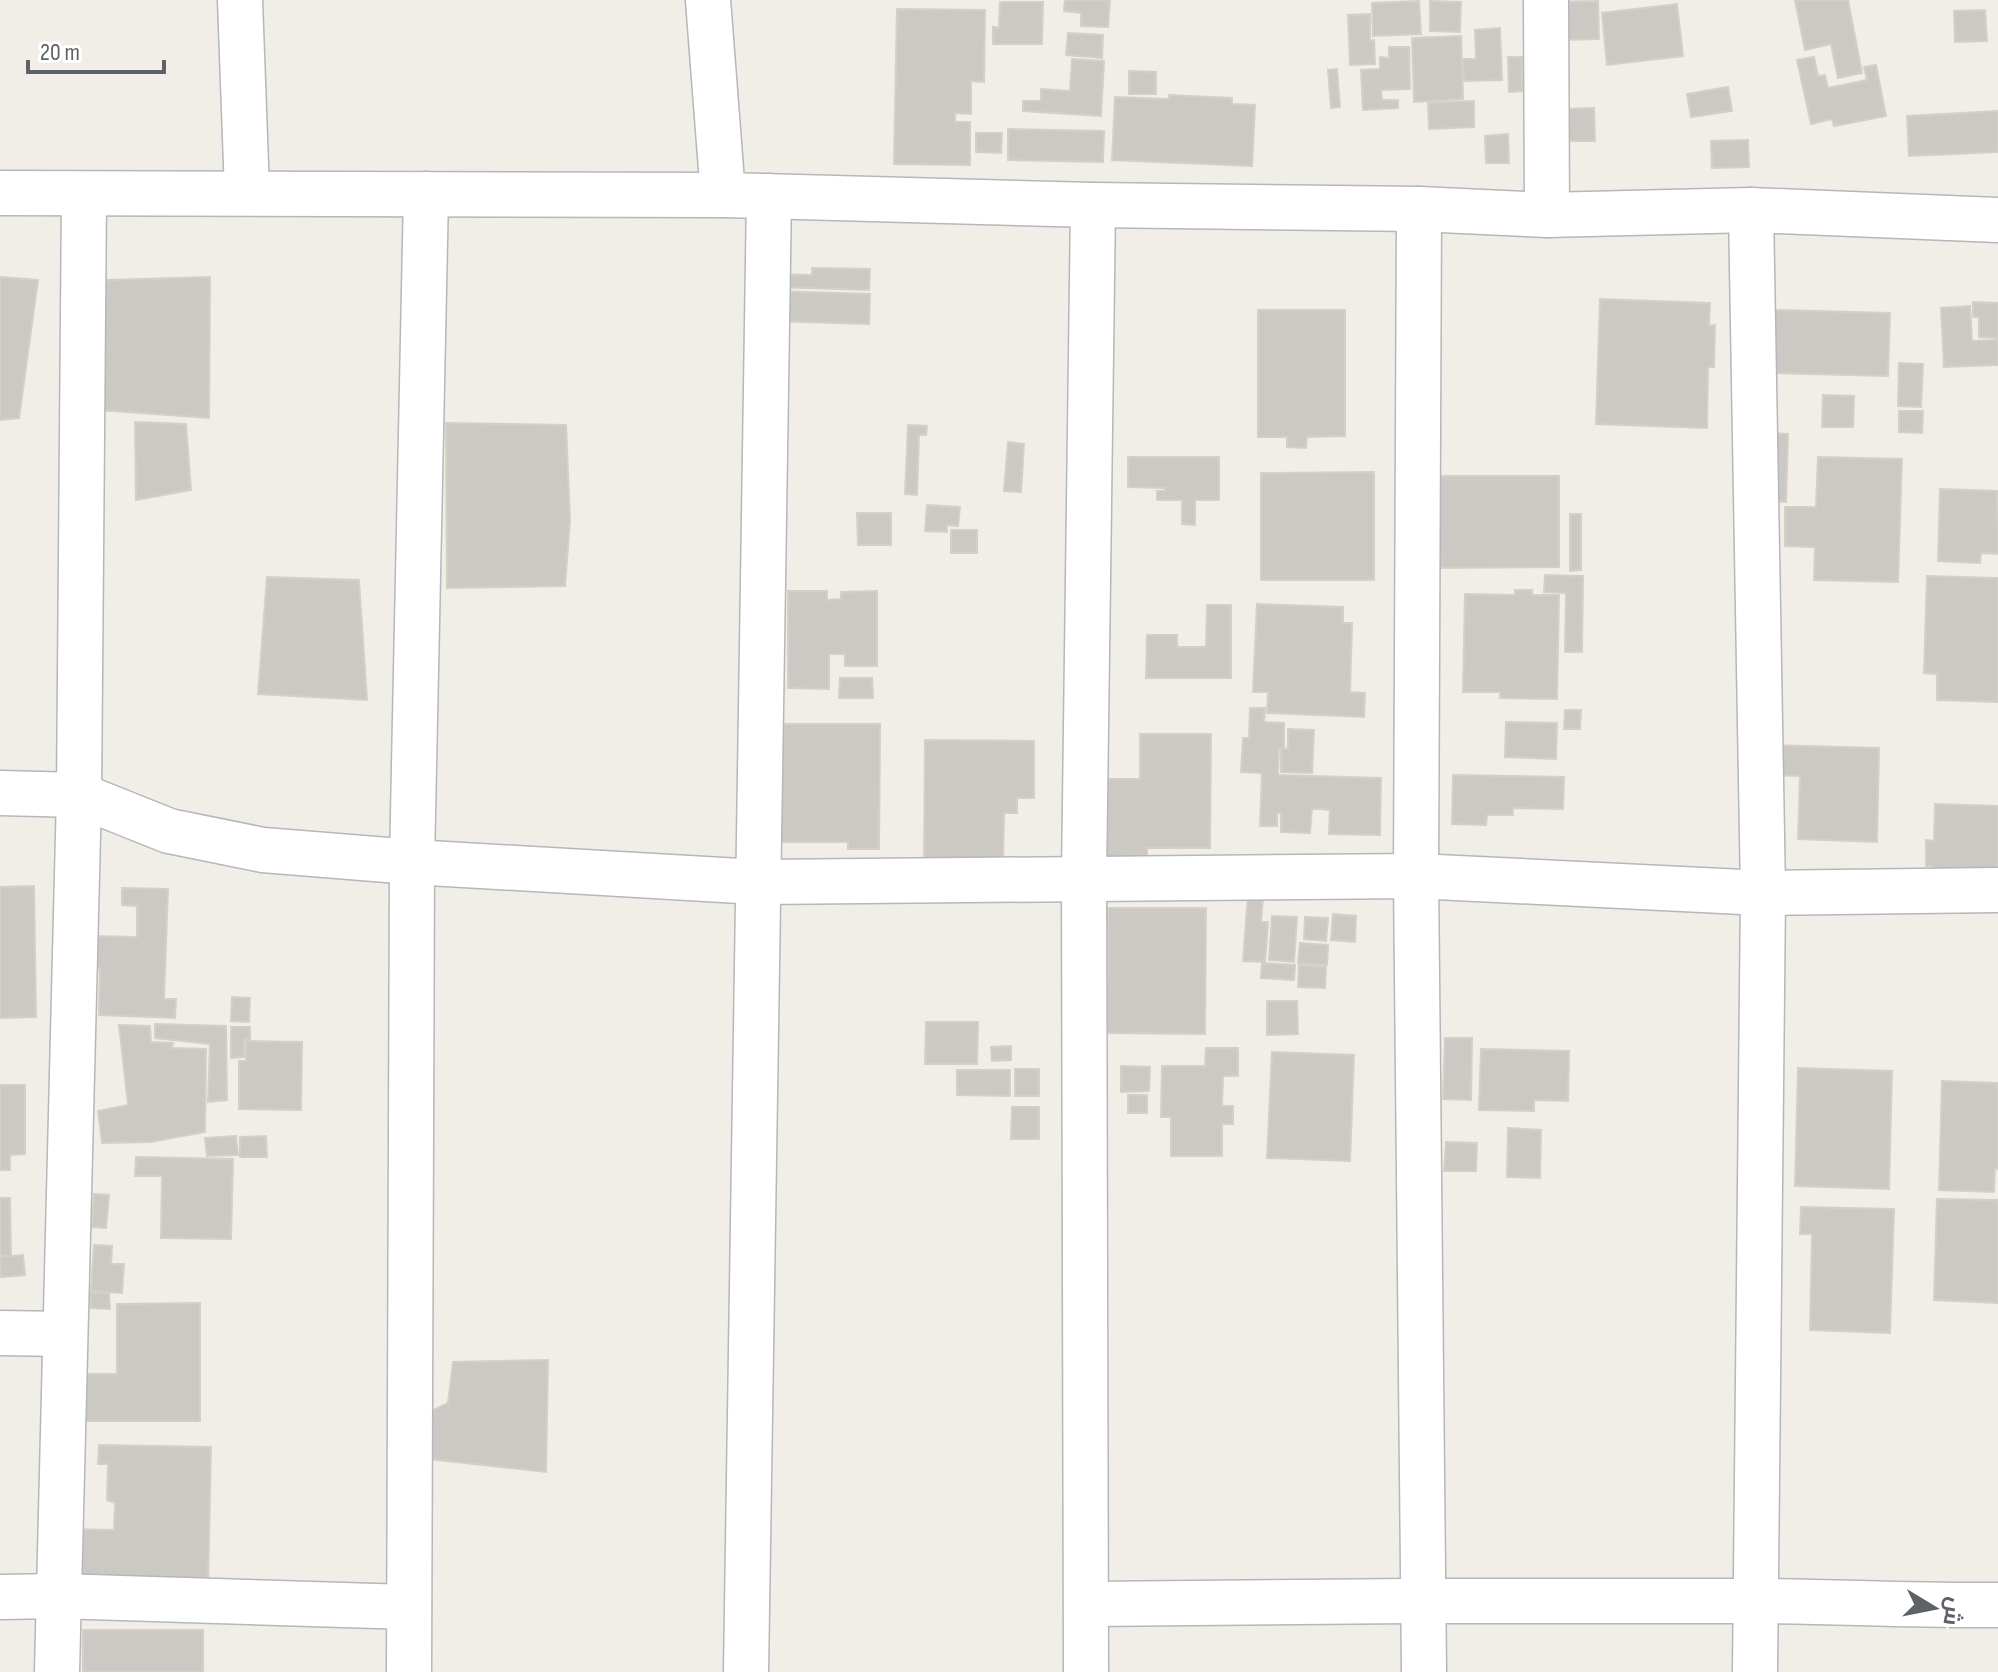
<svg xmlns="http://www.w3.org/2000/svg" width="1998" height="1672" font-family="'Sofia Sans Condensed',Cairo,sans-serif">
	<rect width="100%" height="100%" fill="#f0eee7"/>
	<g fill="#ccc9c4" stroke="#d5d0c5" stroke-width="2">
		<path d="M1065,0H1110L1108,27L1081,26V13L1064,11Z"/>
		<path d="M1795,0H1848L1862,73L1838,78L1831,44L1805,50Z"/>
		<path d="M1419,1L1421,34L1373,36L1372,3Z"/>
		<path d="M1430,1L1461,2L1460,32L1430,31Z"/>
		<path d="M1598,1L1599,39L1557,40L1556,2Z"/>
		<path d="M1000,2H1043L1042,44H993V27L999,28Z"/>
		<path d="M1677,4L1683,56L1607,65L1602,13Z"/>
		<path d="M897,9L985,10L984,82L971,81V114L955,113V122H970V165L894,164Z"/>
		<path d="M1985,10L1987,41L1955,42L1954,11Z"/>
		<path d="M1370,14V41L1374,40L1375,64L1350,65L1348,15Z"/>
		<path d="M1500,28L1502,80L1464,81L1463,59H1476L1475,30Z"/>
		<path d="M1068,33L1103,35L1102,58L1066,55Z"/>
		<path d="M1461,36L1463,99L1414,102L1412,38Z"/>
		<path d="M1389,47H1409L1410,89L1381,90L1382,100H1398V108L1363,110L1361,70L1380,69V57L1389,58Z"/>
		<path d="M1508,57H1522V91L1509,92Z"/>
		<path d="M1814,57L1818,76L1825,75L1828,88L1867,80L1864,67L1876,65L1886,116L1834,126L1832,119L1811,124L1797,60Z"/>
		<path d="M1072,59L1104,61L1101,116L1023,111V101H1041V89L1070,91Z"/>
		<path d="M1337,69L1340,107L1331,108L1328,70Z"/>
		<path d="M1129,71L1156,72V94H1129Z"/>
		<path d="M1728,87L1732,111L1691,117L1687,94Z"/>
		<path d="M1169,95L1232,98V104L1255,105L1252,166L1112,160L1115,97L1169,99Z"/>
		<path d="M1474,101V127L1429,129L1428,103Z"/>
		<path d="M1594,108L1595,141H1568L1567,109Z"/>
		<path d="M1998,111V152L1909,156L1907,116Z"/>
		<path d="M1008,129L1104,131L1103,162L1008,160Z"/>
		<path d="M976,133H1002L1001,153L976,152Z"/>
		<path d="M1508,134L1509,163H1486L1485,136Z"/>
		<path d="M1748,140L1749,167L1712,168L1711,141Z"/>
		<path d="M812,268L870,269L869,290L773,287V274L812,275Z"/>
		<path d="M0,277L38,280L19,418L0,420Z"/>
		<path d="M210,277L209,418L99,410L107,280Z"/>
		<path d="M771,291L870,294L869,324L771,321Z"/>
		<path d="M1600,299L1710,303L1709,326L1715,325L1714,367H1708L1707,428L1596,424Z"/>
		<path d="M1973,302L1998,303V338L1979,337V317H1973Z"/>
		<path d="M1970,306L1972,341L1998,340V365L1944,367L1941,308Z"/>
		<path d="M1258,310H1345V436L1307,437L1306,448L1287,447V437H1258Z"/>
		<path d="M1775,310L1890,313L1888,376L1773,373Z"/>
		<path d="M1899,363L1923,364L1921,407L1898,406Z"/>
		<path d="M1823,395L1854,396L1853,427H1822Z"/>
		<path d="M1899,411H1923L1922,433L1899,432Z"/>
		<path d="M135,422L186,424L191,490L136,500Z"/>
		<path d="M446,423L566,425L570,520L565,586L447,588Z"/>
		<path d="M908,425L927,426L926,435H919L917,495L905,494Z"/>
		<path d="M1767,433L1788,434L1786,502L1765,501Z"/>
		<path d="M1008,442L1024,444L1021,492L1004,491Z"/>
		<path d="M1128,457H1219V500H1195V525L1182,524V500H1157V491H1165V488L1128,487Z"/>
		<path d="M1818,457L1902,459L1898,582L1814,580L1815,547L1785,546V507H1816Z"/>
		<path d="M1374,472V580H1261V473Z"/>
		<path d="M1427,476H1559V567L1435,568Z"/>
		<path d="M1940,489L1997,491L1998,554L1981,553L1980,563L1938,561Z"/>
		<path d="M927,505L960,507L958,526L947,525V532L925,531Z"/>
		<path d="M857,513H891V545H858Z"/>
		<path d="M1570,514H1581V570L1570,571Z"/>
		<rect x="951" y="530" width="26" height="23"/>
		<path d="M1545,575L1583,576L1582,652H1565L1566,593L1544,592Z"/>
		<path d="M1927,576L1998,578V702L1937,700V674L1924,673Z"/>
		<path d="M267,577L359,580L367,700L258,694Z"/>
		<path d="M1515,590H1532V595H1559L1557,699L1500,698V692H1463L1465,594L1515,595Z"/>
		<path d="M788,591H827V600L841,599V592L877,591V666H845V654H829V689L788,688Z"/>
		<path d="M1257,604L1343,607V623H1352L1350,692L1365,693L1364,717L1267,713L1268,692H1253Z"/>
		<path d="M1207,605H1231V678H1146L1147,635H1177V647H1206Z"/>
		<path d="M840,678H872L873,698H839Z"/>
		<path d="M1250,708H1265L1264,722L1284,723V748H1279L1278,775L1381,778L1380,835L1329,834L1330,810L1321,809H1312L1310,833L1281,832V813H1277V826H1260L1262,773L1241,772L1243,738H1249Z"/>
		<path d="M1565,710H1581L1580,729H1564Z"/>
		<path d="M1506,722L1557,723L1556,759L1505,757Z"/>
		<path d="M779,724H880L879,849H848V842H778Z"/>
		<path d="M1288,729L1314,730L1312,773L1281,772V748L1288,749Z"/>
		<path d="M1140,734H1211L1210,848H1147V861L1093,860L1094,779H1140Z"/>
		<path d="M925,740L1034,741V798H1017V813H1004L1003,865H924Z"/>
		<path d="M1771,745L1879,748L1877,842L1798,839L1800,776L1770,775Z"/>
		<path d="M1453,775L1564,777L1563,809L1513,808V815H1487L1486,825L1452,824Z"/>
		<path d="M1935,804L1998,806V875L1933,873V866H1926V840L1934,841Z"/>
		<path d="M34,886L36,1017L0,1018V887Z"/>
		<path d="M122,888L168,889L164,999H176L175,1018L99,1015L100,969H91L92,936L137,937V906L122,905Z"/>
		<path d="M1248,895L1263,897L1261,922H1268L1265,962L1243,961Z"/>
		<path d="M1108,908H1206L1205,1034L1107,1033Z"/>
		<path d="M1333,914L1356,916L1355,942L1331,940Z"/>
		<path d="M1272,916L1297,917L1294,962L1269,960Z"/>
		<path d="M1305,917L1328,918L1326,941L1304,939Z"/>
		<path d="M1300,943L1328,945L1327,965L1298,963Z"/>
		<path d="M1262,963L1295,965L1294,980L1261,978Z"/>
		<path d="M1299,965L1326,967L1325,988L1298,987Z"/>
		<path d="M232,997L250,998L249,1022L231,1021Z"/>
		<path d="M1267,1001H1297L1298,1034L1267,1035Z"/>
		<path d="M926,1022H978L977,1064H925Z"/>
		<path d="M155,1024L226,1026L227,1100L208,1102L210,1044L155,1038Z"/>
		<path d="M119,1025L150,1026L151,1042L173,1043L172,1048L206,1049L205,1132L150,1142L102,1143L98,1111L128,1105Z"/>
		<path d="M231,1027H250V1039H244V1057L231,1058Z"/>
		<path d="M1445,1038H1472L1471,1100L1443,1099Z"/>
		<path d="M246,1041L302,1042L301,1110L239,1109V1061H246Z"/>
		<path d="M1011,1046V1060L992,1061L991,1047Z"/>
		<path d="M1206,1048H1238V1076H1223L1222,1106H1233V1124H1222V1156H1171V1117H1161L1162,1066H1205Z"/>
		<path d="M1481,1049L1569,1051L1568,1101L1534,1100V1111L1479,1110Z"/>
		<path d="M1272,1052L1354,1055L1350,1161L1267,1158Z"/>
		<path d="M1121,1066L1150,1067L1149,1091L1121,1092Z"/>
		<path d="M1798,1068L1892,1071L1889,1189L1795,1186Z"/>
		<rect x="1015" y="1069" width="24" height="27"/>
		<path d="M957,1070H1010V1096L957,1095Z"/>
		<path d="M1942,1081L1998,1083V1169H1995L1994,1192L1939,1190Z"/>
		<path d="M0,1085H25V1154L10,1155V1170H0Z"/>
		<rect x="1128" y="1095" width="19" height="18"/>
		<path d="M1012,1107H1039V1139H1011Z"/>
		<path d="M1508,1128L1541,1130L1540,1178L1507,1177Z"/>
		<path d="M236,1136L238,1155L207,1156L205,1138Z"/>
		<path d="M266,1136L267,1157H240V1137Z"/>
		<path d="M1446,1142L1477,1143L1476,1171H1444Z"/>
		<path d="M136,1157L233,1159L231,1239L161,1238L162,1176H135Z"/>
		<path d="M94,1194L109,1195L106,1228L92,1227Z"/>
		<path d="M0,1198H10L11,1255L0,1256Z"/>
		<path d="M1937,1199L1998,1200V1303L1934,1300Z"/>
		<path d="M1801,1207L1894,1209L1890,1333L1810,1330L1812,1234H1800Z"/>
		<path d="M94,1245L112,1246L111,1264H124L122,1293L91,1291Z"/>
		<path d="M23,1255L25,1275L1,1277L0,1257Z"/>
		<path d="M90,1293H109L110,1309L91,1308Z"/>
		<path d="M200,1303V1421H81V1374H117V1304Z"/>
		<path d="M548,1360L546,1472L429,1459L423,1415L448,1403L453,1362Z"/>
		<path d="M99,1445L211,1447L208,1585L69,1583L70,1529L114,1530L115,1503L107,1500L108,1464H98Z"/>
		<rect x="83" y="1630" width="120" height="42"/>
	</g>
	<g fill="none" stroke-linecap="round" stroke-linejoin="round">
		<defs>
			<g id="minor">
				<path d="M240,0L247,192"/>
				<path d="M708,0L723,195"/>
				<path d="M1546,0L1547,215"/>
				<path d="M0,193L723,195L1093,205L1419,209L1547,215L1751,210L1998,220"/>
				<path d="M1419,209L1416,876L1424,1672"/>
				<path d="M1751,210L1763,893L1755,1672"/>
				<path d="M0,793L79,795L169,831L263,850L412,862L757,882L1416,876L1763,893L1998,890"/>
				<path d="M0,1333L64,1334"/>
				<path d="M0,1597L58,1596L409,1607"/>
				<path d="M1088,1604C1306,1601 1525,1600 1743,1601C1828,1601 1913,1606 1998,1605"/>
				<path d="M57,1672L79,795L84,195"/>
				<path d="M409,1672L412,862L426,194"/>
				<path d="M746,1672L769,196"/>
				<path d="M1086,1672L1084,877L1093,205"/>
			</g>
		</defs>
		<use href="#minor" stroke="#b4b7bb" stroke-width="47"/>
		<use href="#minor" stroke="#fff" stroke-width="44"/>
	</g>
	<g transform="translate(1934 1608) rotate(100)" stroke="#ffffff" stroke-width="6" paint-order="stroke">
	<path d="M0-6L14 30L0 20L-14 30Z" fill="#5e6267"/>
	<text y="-12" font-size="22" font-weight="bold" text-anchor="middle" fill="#5e6267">ش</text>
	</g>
	<path d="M28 60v12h136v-12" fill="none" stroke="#5e6267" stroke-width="4"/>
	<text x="40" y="60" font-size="24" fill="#5e6267" stroke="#ffffff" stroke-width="6" paint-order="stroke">20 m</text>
</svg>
